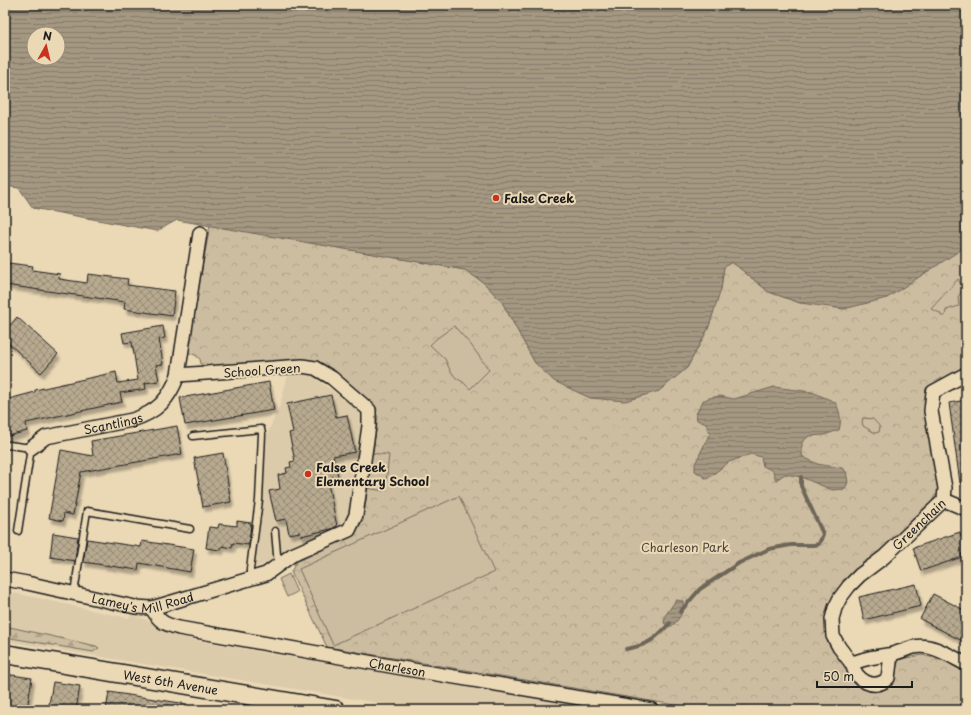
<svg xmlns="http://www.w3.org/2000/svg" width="971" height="715" font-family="'Playpen Sans',sans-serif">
	<defs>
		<pattern id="forest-firs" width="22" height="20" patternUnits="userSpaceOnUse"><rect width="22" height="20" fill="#cdbda0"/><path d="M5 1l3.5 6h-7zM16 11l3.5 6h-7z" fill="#afa289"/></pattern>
		<pattern id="park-crowns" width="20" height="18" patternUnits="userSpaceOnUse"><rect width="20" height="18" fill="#cdbda0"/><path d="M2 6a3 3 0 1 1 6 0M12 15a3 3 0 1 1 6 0" fill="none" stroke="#afa289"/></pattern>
		<pattern id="water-rules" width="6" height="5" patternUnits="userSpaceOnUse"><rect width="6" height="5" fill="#a49882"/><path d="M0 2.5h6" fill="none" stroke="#857b6a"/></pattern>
		<pattern id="building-cross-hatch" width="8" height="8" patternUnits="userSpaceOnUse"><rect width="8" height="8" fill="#b8aa90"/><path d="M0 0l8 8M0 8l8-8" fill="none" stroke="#958a75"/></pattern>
		<filter id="shadow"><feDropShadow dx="2.5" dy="4.5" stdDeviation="1" flood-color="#0004"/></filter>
	</defs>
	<rect width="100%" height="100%" fill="#ebd9b6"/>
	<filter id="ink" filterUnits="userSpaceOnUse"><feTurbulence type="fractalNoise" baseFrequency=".025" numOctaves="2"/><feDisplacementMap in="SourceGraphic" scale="8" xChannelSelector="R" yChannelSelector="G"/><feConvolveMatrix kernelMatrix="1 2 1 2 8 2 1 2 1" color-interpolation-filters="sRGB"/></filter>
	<g filter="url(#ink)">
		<g fill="#dccbab">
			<path d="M288,374L311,375L366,415L348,528L250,570L261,448L280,405Z"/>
			<path d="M5,591L43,599L127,618L132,615L145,619L162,629L190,639L284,656L612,710H420L5,641Z"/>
		</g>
		<path fill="url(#forest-firs)" stroke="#746c5e" d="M5,626L96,646L99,648L93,652L5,637Z"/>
		<path fill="url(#park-crowns)" stroke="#746c5e" d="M210,225L465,270L484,283L502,302L535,363L687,368L708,329L721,289L724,266L732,262L769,292L800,303L966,248V367L947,378L931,390L943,497L935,495L932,503L868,567L828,623L843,662L852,677L866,686L894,671L900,659L922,655L946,661L966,673V710H705L327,647L291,572L296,562L351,537L363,521L378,417L374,410L309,362L295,359L226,368L202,369L200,359L195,355L187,352Z"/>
		<g fill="#cdbda0" stroke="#746c5e">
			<path d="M958,279L963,289L958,297L959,306L946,310L945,316H941L940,313L931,309Z"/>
			<path d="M454,326L471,345L489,370L470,389L463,382L456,378L450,370L445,359L430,345L436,339Z"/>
			<path d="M863,418L873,419L880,427L879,432L875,433L863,426L862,422Z"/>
			<path d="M370,453L389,455L385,491L365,488Z"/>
			<path d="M459,496L494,572L333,645L299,569Z"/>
			<path d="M289,574L297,592L287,597L279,579Z"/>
		</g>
		<g fill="url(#water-rules)" stroke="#6e6659" fill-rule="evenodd">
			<path d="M5,5H966V248L959,251L887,298L844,309L800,303L769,292L732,262L724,267L721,289L708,329L687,368L659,391L625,401L590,398L554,381L535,363L502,302L484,283L465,270L177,220L157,231L33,208L19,188L5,186ZM34,34H58V58H34Z"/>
			<path d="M774,387L812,392L835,402C840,411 842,420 839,430L824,435L809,436L802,442V456L817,464L842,468L846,472L848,482L845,489L832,490L801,477L785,474L776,480L773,471L763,466L761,457L751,454L729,462L707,479L695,471V464L710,433L706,424L697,420L696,414L703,401L709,398L720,396L734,399Z"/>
			<path d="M676,600L683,601C685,611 678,623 669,627L664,623L665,616Z"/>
		</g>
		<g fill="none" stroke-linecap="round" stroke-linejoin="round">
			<g stroke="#6e6659" stroke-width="4">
				<path d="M680,612L700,589L739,563L769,549L791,545H814L819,544L823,534L801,486V477"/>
				<path d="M626,649C649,645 655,639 670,623"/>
			</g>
		</g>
		<g fill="url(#building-cross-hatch)" stroke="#1c1c1c" filter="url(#shadow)">
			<path d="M8,263L33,266L32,270L60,274L59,279L87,283L88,274L128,279L127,285L175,291L172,316L124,309L125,302L5,285Z"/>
			<path d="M17,317L58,354L41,373L5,340V331Z"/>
			<path d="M163,326L165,338L159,339L163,364L156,365L159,381L145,383L146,389L120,393L122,402L26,423L27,431L5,437V400L35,392V390L116,372L118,383L138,380L132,342L124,343L122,333Z"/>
			<path d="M269,382L274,410L185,425L180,398Z"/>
			<path d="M331,395L336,417L347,415L355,452L333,456L338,476L327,479L337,526L331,529L301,536L300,532L289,534L286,519L276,521L269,491L280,489L278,475L287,473L286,468L291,467L290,462L295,461L289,433L293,432L287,404Z"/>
			<path d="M966,400V482L960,483L949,403Z"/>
			<path d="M177,426L182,454L81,472L73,515L64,513L63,521L49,518L61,450L93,456L91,441Z"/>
			<path d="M223,453L231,502L203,507L194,458Z"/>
			<path d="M237,521L251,523L249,545L233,543L232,548L222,546L221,550L206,548L209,527L218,528L219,524L237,526Z"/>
			<path d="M960,532L961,537L966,539V553L961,554L962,557L921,571L913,548Z"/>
			<path d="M53,533L78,537L75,561L50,557Z"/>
			<path d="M87,539L141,547L142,541L194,549L190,572L139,563L138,570L83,562Z"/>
			<path d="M916,584L921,606L864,620L859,597Z"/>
			<path d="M933,594L966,611V643L920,619Z"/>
			<path d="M5,674L32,678L27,710H5Z"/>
			<path d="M53,682L80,686L76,710H48Z"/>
			<path d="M109,692L187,704V710H106Z"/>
		</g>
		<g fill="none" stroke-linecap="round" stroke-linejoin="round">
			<defs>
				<g id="lane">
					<path d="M193,436L261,429L262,434L259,500L250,569V580"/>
					<path d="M5,446L9,445L31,448L18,531"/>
					<path d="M275,531L278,566"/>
					<path d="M74,593L87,511L190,529"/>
				</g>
				<g id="street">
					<path id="s1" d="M31,448L46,437L132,420C157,412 169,400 178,375L200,233"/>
					<path d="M944,500L966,509"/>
					<path id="s2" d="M5,579L27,583L135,607L152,608L266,574L292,555L349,530L356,515L369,426V410L332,378L315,368L302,366L178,375"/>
					<path id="s3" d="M152,608C159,622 164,624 179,628L407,669L652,710"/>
					<path d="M891,655L888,678C874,692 856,680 852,664C862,658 875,657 887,655C897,654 905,649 914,647C932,643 950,656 966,664"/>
					<path id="s4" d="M852,664L839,647L833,636L832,619L835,608L840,598L849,586L860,575L884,557L944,500L945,488L931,411L933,392L966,374"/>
				</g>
				<g id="secondary">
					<path id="s5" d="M5,654L336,710"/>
				</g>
			</defs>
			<use href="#lane" stroke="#1c1c1c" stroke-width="9"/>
			<use href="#street" stroke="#1c1c1c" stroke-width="16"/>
			<use href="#secondary" stroke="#1c1c1c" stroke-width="21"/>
			<use href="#lane" stroke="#ebd9b6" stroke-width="6"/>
			<use href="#street" stroke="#ebd9b6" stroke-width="13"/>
			<use href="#secondary" stroke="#ebd9b6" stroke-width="18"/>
		</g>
	</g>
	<g fill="#c8321e" stroke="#ebd9b6" stroke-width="1.5">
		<circle cx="496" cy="198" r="4"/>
		<circle cx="308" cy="474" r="4"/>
	</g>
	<g text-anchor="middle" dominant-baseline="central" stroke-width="4" stroke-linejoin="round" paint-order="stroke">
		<g font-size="12" font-weight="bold" fill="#1c1c1c" stroke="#ebd9b6" text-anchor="start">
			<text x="504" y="198">False Creek</text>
			<text x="316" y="467">False Creek<tspan x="316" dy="14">Elementary School</tspan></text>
		</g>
		<g font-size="12" fill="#1c1c1c" stroke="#ebd9b6">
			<text transform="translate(262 370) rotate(-4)">School Green</text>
			<text stroke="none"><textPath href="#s1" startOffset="87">Scantlings</textPath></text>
			<text stroke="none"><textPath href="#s4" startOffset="182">Greenchain</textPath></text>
			<text stroke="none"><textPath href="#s2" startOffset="141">Lamey's Mill Road</textPath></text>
			<text stroke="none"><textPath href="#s3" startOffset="257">Charleson</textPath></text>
			<text stroke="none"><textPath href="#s5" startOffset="168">West 6th Avenue</textPath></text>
		</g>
		<g font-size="12" fill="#48443d" stroke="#ebd9b6">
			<text x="685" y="547">Charleson Park</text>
		</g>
	</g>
	<rect width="971" height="715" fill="none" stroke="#ebd9b6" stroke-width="20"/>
	<rect x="10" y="10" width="951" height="695" fill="none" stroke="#1c1c1c" stroke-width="1.5" filter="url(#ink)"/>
	<g transform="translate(46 46) rotate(8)"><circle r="19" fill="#ebd9b6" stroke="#988d78"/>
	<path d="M0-3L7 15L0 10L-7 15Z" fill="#c8321e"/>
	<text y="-6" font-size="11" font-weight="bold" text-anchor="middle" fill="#1c1c1c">N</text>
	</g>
	<path d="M817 681v6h95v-6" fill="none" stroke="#1c1c1c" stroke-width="2"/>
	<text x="823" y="681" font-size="12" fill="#1c1c1c" stroke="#ebd9b6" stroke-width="3" paint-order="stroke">50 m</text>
</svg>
